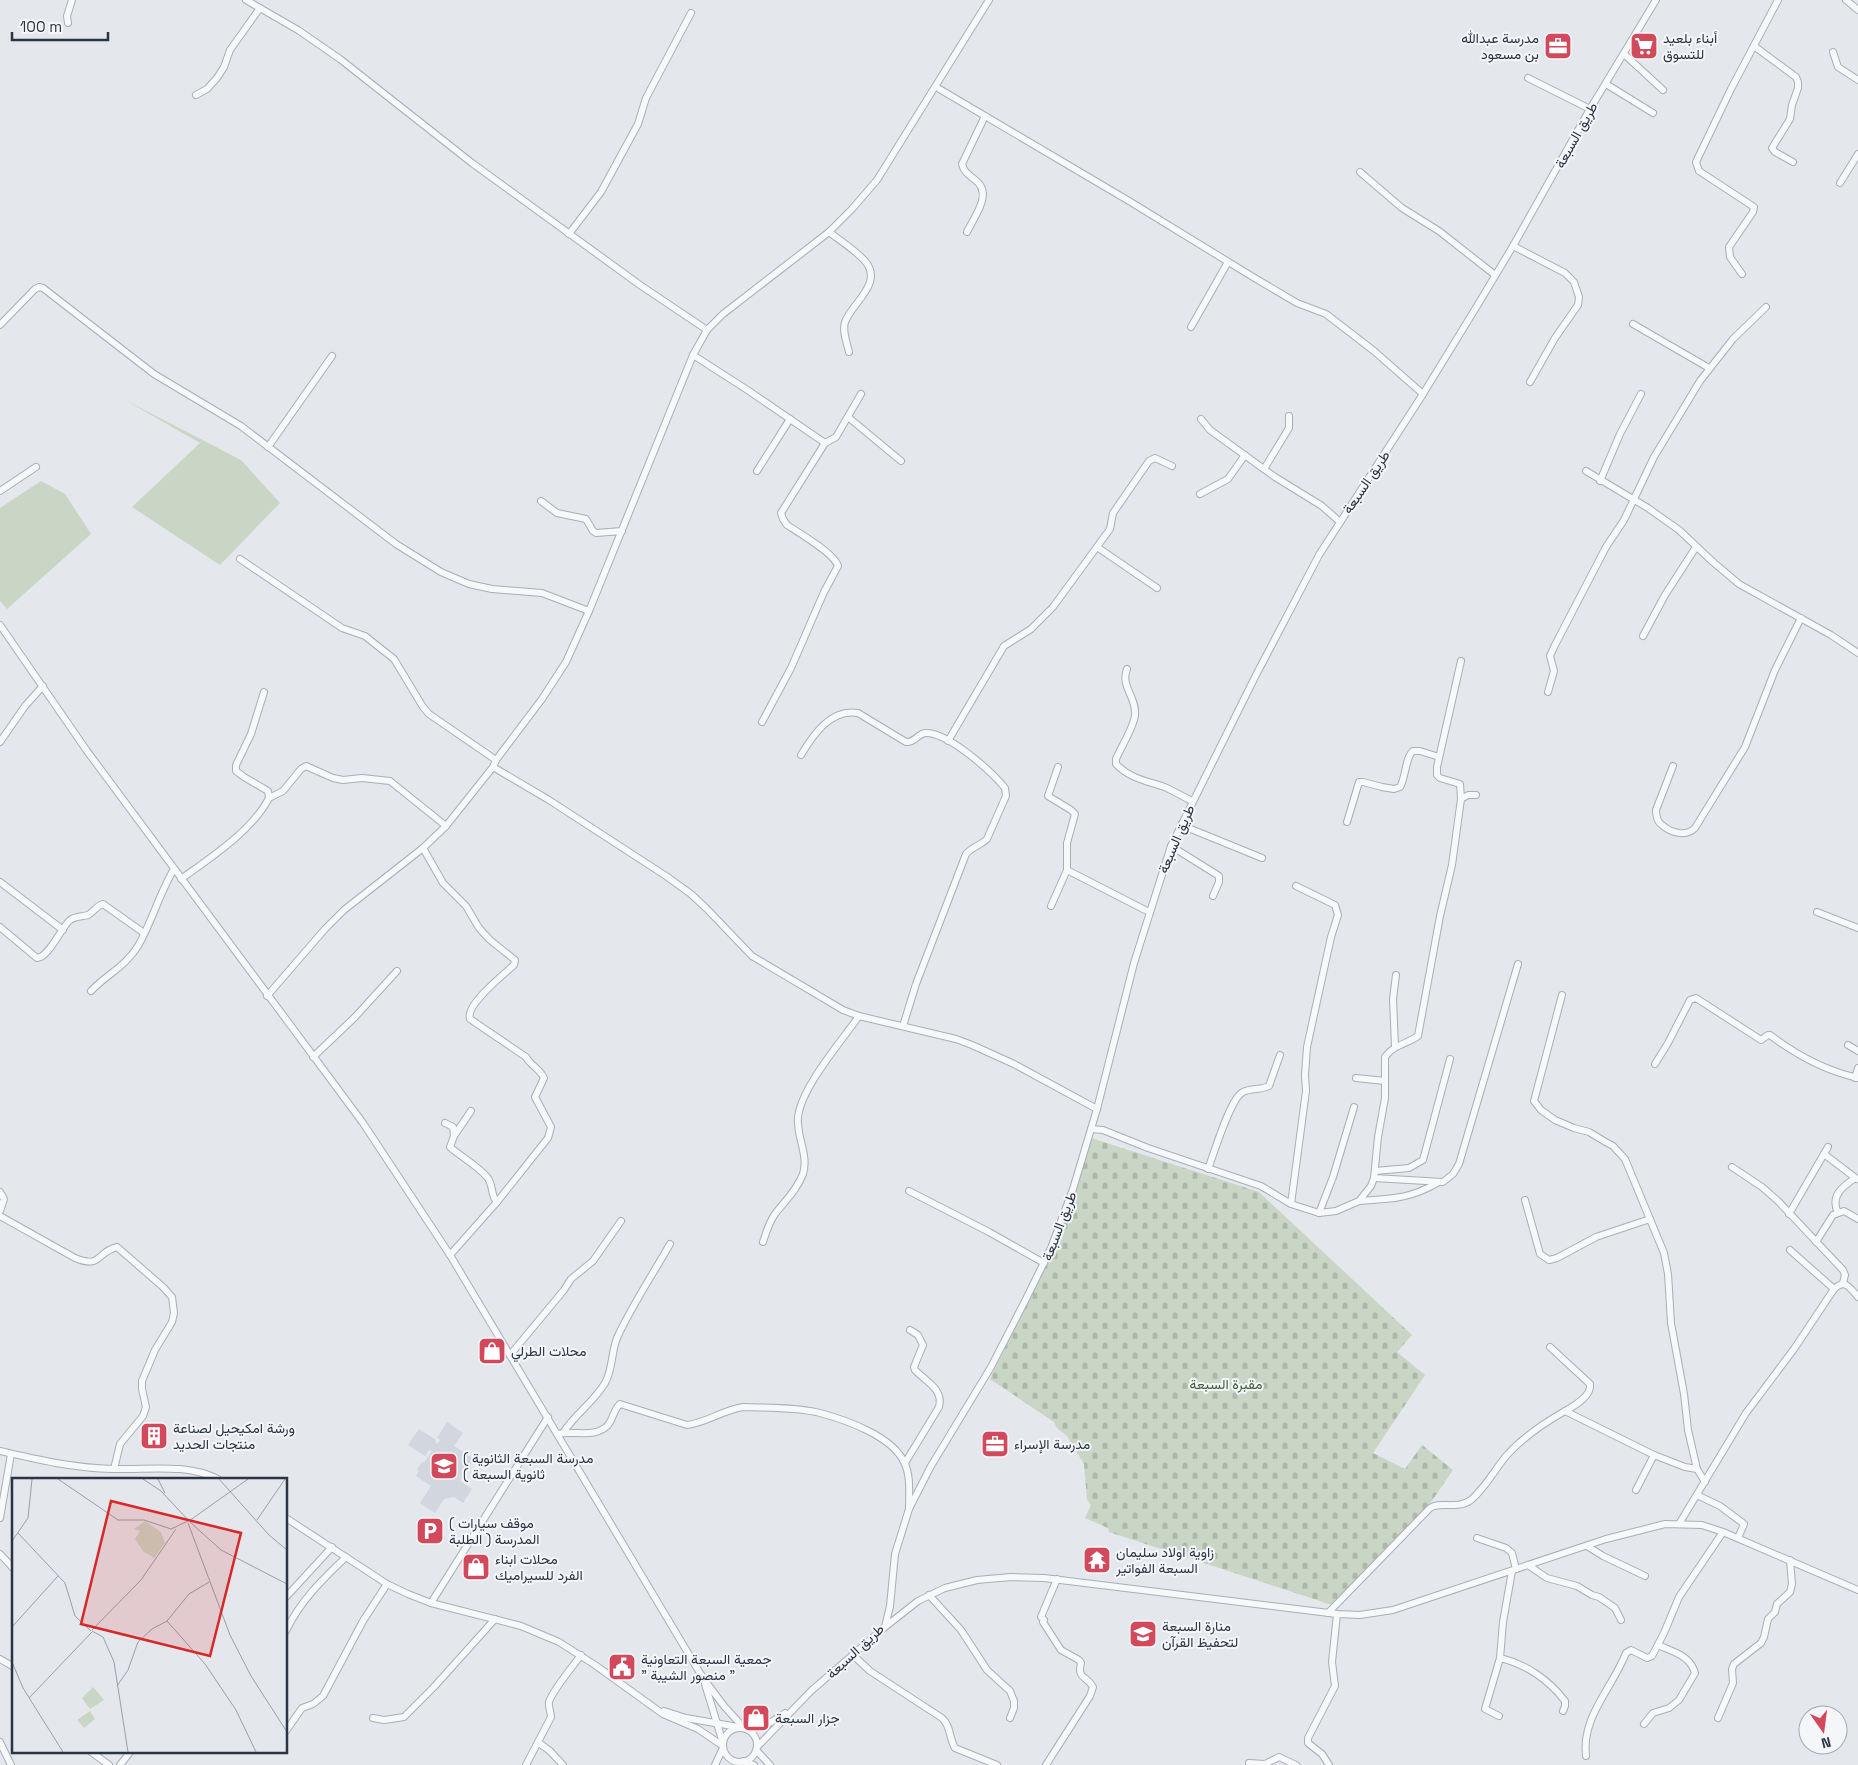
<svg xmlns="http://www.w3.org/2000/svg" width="1858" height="1765" font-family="'Space Grotesk',Vazirmatn,sans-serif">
	<defs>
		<pattern id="cemetery-stones" width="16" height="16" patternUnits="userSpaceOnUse" patternTransform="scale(1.25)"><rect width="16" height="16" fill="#c9d6c5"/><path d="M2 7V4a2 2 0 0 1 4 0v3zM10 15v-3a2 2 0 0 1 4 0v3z" fill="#adb8ab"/></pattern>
	</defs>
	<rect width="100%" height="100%" fill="#e4e7ec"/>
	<path fill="#d2d6de" d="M447,1422L463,1433L454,1446L474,1459L460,1481L472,1489L463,1503L454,1497L444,1499L435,1513L420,1503L431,1486L416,1476L419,1471L417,1469L422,1462L424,1463L432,1451L429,1450L425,1456L408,1445L419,1429L436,1440L435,1442L437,1444L440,1440L437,1438Z"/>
	<g fill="#c9d6c5">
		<path d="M125,400L241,460L280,503L220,565L132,507L200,443Z"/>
		<path d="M41,481L65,494L91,534L7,609L0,601V508Z"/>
	</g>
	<path fill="url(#cemetery-stones)" d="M1091,1138L1259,1192L1412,1335L1397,1352L1425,1375L1373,1453L1405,1469L1422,1445L1453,1470L1429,1505L1332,1605L1109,1532L1108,1528L1085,1518L1091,1505L1087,1500L1084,1464L1067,1436L1057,1428L1054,1422L990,1379L1048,1260Z"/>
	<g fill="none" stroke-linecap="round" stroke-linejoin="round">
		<defs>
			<g id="minor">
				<path d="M246,0L298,30L340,59L472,163L640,285L707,330"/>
				<path d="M1846,0L1858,10"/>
				<path d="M68,23L67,16L72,0"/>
				<path d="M1754,46L1796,77L1798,82V88L1792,105L1790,119L1772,148L1775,152L1793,162"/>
				<path d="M1833,52L1838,67L1858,80"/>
				<path d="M1624,54L1663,90"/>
				<path d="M1528,78L1590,109"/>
				<path d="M1606,84L1653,113"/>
				<path d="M936,87L1129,201L1253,277L1297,303L1326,314L1374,351L1423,394"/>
				<path d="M196,95L207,89L217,78L224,67L230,50L260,8"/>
				<path d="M1360,172L1402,208L1439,231L1495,275"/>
				<path d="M1840,183L1858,154"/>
				<path d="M829,232C841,241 855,250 865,261C884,283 852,303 845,322C842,331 847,343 849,352"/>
				<path d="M967,232C975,215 994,193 974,179C968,174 964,172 962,164L985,116"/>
				<path d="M569,234L601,192L638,124L646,98L691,13"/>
				<path d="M1513,246L1565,273L1574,282L1579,297L1578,305L1555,338L1530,382"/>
				<path d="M1742,274L1730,257L1729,247L1753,212L1754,207L1699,171L1696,162L1731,89L1778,0"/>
				<path d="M1633,324L1709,368"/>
				<path d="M0,325L35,289L39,287L43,288L154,374L241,426L396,544L441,572L469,584L492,589L542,593L589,611"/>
				<path d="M1191,327L1228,262"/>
				<path d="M693,355L749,391L825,443"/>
				<path d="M848,417L901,461"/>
				<path d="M1201,419L1210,430L1275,477L1322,506L1340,522"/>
				<path d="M268,447L332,356"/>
				<path d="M1264,469L1289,428V416"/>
				<path d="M757,471L790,419"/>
				<path d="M1586,471L1648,508L1679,530L1713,562L1739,584L1831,635L1858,653"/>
				<path d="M1600,481L1620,434L1641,394"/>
				<path d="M0,491L36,467"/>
				<path d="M1200,494L1228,479L1245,455"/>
				<path d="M541,501L557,513L586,519L593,531L596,533L622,531"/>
				<path d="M1097,547L1157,588"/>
				<path d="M240,559L342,628L365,636L394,659L423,707L429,714L496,760"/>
				<path d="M0,625L87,751L363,1123L450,1255L703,1678L724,1706L744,1728"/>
				<path d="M1643,636L1665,595L1696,547"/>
				<path d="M1461,661L1437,767V775L1440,778L1460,784L1461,799"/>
				<path d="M1127,669C1120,686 1137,698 1135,715C1134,727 1121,747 1116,759V764C1130,779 1148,781 1167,788C1175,792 1184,797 1192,801"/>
				<path d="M1548,692L1554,671L1550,656L1555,645L1606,547L1624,520L1654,457L1700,381L1733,339L1766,307"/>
				<path d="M762,722L791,668L824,592L838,566C835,554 798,532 787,525L783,519L781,513L825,443L836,437L861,394"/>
				<path d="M948,741L1004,646L1031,629L1053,607L1110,529L1113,513L1149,461L1155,458L1172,466"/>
				<path d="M0,742L25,706L43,686"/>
				<path d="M801,755C813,735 831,708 858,713L906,742C915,743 918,733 926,733C949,733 991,771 1005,788L1006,796L987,839C981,845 972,847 966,854L916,984L903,1026"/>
				<path d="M1673,766L1656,810C1656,816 1657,822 1662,825C1671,833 1686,837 1695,828L1745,747L1775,670L1801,618"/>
				<path d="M493,767L549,800L666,876L691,894L707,909L752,956L843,1010L859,1016L956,1039L972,1045L1014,1064L1097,1109"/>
				<path d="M1058,767L1048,796L1071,810L1075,814L1067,843V870"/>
				<path d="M269,798L283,791L301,769L306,766L333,778L343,780L362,778L390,781L446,826"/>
				<path d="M1347,822L1359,782H1363L1382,787L1394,789L1400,787C1406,777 1405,758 1413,751H1420L1439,757"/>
				<path d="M1181,825L1262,858"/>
				<path d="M1171,846L1219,876V882L1213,896"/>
				<path d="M423,848L443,883L466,906L479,928L490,940L515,960L514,965C503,975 465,1005 470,1019L526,1057C531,1066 540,1069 544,1078L535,1097L551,1127L548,1138L497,1202L450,1255"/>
				<path d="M181,879C210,858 253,830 269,798L268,791L244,777L236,771V765L251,734L264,692"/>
				<path d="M0,882L63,930"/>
				<path d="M1051,906L1067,870L1149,912"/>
				<path d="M1817,912L1858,928"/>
				<path d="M0,927L37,958C49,957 60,930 69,921C74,916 81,917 88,915C94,912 96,906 103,904L144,933"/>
				<path d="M91,991C106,975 126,966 138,946C152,922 159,894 174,869"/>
				<path d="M1562,995L1534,1101L1541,1110L1555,1120L1574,1128L1589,1132L1604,1141L1613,1146L1625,1159L1664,1253L1668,1274L1671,1323L1684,1394L1688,1430L1697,1469L1705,1482"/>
				<path d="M267,996L325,929L344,910L423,848L446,826L493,767L496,760L542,699L566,662L589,611L693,355L707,330L723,314L829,232L852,209L877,180L989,0"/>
				<path d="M1848,1045L1858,1051"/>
				<path d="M1395,1047L1393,999L1396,975"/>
				<path d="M313,1057L355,1017L397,971"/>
				<path d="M1655,1064L1668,1043L1687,1006L1690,1000L1696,998L1761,1040L1768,1035H1770C1795,1054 1827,1071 1858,1078"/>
				<path d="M1356,1078L1385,1081"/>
				<path d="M1855,1078L1858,1068"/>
				<path d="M445,1123L453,1127L454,1136L450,1147C461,1157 477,1165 487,1177C494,1185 490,1195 497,1202"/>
				<path d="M1091,1129L1103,1130L1148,1148L1261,1186L1291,1204L1319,1213L1336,1211L1359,1201L1371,1186L1374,1178L1378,1137L1385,1098V1057C1393,1045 1407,1044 1418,1036L1440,916L1452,865L1461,799L1468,795H1476"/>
				<path d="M454,1136L471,1111"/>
				<path d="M1824,1154L1857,1179"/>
				<path d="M1732,1167L1762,1187L1778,1201L1843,1270L1845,1275L1843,1283"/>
				<path d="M1208,1169C1214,1154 1230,1098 1243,1092C1251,1088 1261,1090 1269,1086L1280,1055"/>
				<path d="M1375,1171L1409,1168L1423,1160L1450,1059"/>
				<path d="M1374,1178L1443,1182L1453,1174L1459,1164L1518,964"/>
				<path d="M909,1191L989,1232L1044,1263"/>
				<path d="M0,1192L4,1199L0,1211"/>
				<path d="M1525,1200L1540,1254L1549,1260L1557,1258L1596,1237L1650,1219"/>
				<path d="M1359,1201C1390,1199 1410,1199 1437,1183"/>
				<path d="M1291,1204L1306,1091L1305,1075L1307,1047L1331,937L1338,915L1335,905L1296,886"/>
				<path d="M1319,1213L1333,1177L1354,1107"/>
				<path d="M1838,1213C1830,1196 1842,1187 1855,1178"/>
				<path d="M1789,1214L1828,1147"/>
				<path d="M0,1216L75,1258C102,1269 96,1252 117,1247L163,1287L172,1297L174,1313L172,1322L155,1350L142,1381V1389L146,1407L143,1416L120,1444L114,1469"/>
				<path d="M763,1242C766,1233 769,1222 775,1214C785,1201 797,1190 803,1174C809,1155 796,1136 798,1117C802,1086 841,1042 859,1016"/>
				<path d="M1816,1242L1833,1215L1844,1211L1858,1219"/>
				<path d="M1790,1250L1834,1289"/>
				<path d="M1550,1347L1590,1384C1592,1396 1574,1406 1565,1411"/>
				<path d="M510,1355L564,1290L571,1279L593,1261L621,1221"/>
				<path d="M563,1433C575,1414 593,1403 605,1383C613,1369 611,1353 617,1338C631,1307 653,1274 670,1244"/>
				<path d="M558,1434C574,1430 595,1439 608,1425C613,1419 614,1409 620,1404L687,1425C706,1423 723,1410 743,1407C767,1408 797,1407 820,1413C846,1420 892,1436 904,1462C911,1475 909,1494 909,1508"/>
				<path d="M0,1451C38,1460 74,1468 113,1469C148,1470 185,1463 218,1479"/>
				<path d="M905,1463L939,1407C944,1389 925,1381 915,1370L914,1367L923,1345L918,1335L910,1330"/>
				<path d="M1636,1490L1654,1455"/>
				<path d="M1697,1495L1720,1506L1744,1524L1738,1538"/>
				<path d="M0,1518L11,1454"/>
				<path d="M286,1518L387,1584L408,1594L431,1603L521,1626L559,1642L595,1665L663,1714L698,1729L723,1746"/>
				<path d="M1679,1524L1746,1413L1794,1349L1834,1289C1845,1278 1850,1288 1858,1297"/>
				<path d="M1477,1538L1506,1548L1512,1553L1516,1569"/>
				<path d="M1587,1546L1603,1556L1645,1576"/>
				<path d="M0,1554L14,1569"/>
				<path d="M1528,1565L1547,1578L1577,1586L1592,1595L1599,1597L1615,1608L1621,1620"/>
				<path d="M929,1595L961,1630L987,1670L1010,1691L1014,1701V1708L1010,1718"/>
				<path d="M286,1597L332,1547"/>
				<path d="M431,1603L548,1417"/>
				<path d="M1328,1613L1430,1508C1440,1501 1457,1510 1471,1500C1486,1487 1495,1469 1507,1455C1524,1436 1544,1423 1565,1411L1654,1455L1685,1467L1697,1469"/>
				<path d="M885,1627L890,1606L895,1554L909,1509L931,1466L991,1367L1027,1297L1051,1248L1073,1189L1097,1109L1134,963L1171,846L1255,677L1319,555L1423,394L1477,306L1513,246L1590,109L1656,0"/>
				<path d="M286,1631C300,1601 322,1580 346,1557"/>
				<path d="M853,1655L870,1671L942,1718C951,1726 949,1738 955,1748L997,1765"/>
				<path d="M1500,1658C1526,1664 1549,1680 1565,1701V1706L1563,1711"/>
				<path d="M0,1659L14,1667"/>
				<path d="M705,1684L723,1743"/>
				<path d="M664,1711L686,1718L738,1727"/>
				<path d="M1499,1716L1485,1709L1500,1658L1503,1622L1512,1571"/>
				<path d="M373,1718L384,1720L404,1717L433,1688L495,1619"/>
				<path d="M1718,1718L1733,1683L1732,1669L1734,1664L1761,1643L1764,1637L1768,1619L1775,1612L1777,1604L1790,1592L1792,1584L1790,1560"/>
				<path d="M1644,1724L1653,1713L1669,1708L1679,1700L1695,1673C1690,1655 1673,1652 1658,1645"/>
				<circle cx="740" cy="1745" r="17"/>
				<path d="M747,1729C763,1729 773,1721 785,1713"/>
				<path d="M286,1731L302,1708L313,1704L323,1696L363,1621L387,1584"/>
				<path d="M0,1742L11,1765"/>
				<path d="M539,1743L550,1751L563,1765"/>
				<path d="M757,1747L811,1691L885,1627L918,1601L945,1588L977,1580L1011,1577L1044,1578L1337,1614L1360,1615L1393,1610L1606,1539L1665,1524L1702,1525L1723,1532L1858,1590"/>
				<path d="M756,1750L770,1765"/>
				<path d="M90,1751L109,1765"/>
				<path d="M1586,1756C1581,1717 1613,1687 1626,1653L1631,1650L1647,1658L1652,1656L1664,1633L1679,1597L1723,1532"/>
				<path d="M743,1761L754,1765"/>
				<path d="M1249,1763L1265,1764L1279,1757L1296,1765"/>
				<path d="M120,1765L131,1751"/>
				<path d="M526,1765L551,1717C551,1712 548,1707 549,1702C552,1691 573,1666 581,1655"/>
				<path d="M715,1765L723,1748"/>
				<path d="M1046,1765L1090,1696L1093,1687C1086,1675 1077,1679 1081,1663L1079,1660L1061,1650L1043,1622L1044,1620L1041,1617L1057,1579"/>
				<path d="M1329,1765L1322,1754L1308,1743V1738L1335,1686L1332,1662L1337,1614"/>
			</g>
		</defs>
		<use href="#minor" stroke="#a9aeb7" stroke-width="8"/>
		<use href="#minor" stroke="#f7f8fa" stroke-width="6"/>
	</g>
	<defs>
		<symbol id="office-square" viewBox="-11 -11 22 22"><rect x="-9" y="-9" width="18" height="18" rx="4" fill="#d1495b" stroke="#f4f6f9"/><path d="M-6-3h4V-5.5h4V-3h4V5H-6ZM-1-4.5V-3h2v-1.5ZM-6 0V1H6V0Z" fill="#fff"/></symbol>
		<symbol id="supermarket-square" viewBox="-11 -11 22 22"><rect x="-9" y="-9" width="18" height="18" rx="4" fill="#d1495b" stroke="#f4f6f9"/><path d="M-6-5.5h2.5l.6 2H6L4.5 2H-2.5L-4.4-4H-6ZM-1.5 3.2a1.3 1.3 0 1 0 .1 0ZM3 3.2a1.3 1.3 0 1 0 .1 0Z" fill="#fff"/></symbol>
		<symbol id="shop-square" viewBox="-11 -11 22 22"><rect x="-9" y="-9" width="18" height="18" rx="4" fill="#d1495b" stroke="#f4f6f9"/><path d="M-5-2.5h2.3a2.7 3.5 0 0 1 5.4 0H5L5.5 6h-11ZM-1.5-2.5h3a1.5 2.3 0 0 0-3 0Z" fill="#fff"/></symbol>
		<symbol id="building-square" viewBox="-11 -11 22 22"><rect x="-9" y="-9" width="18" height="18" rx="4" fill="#d1495b" stroke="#f4f6f9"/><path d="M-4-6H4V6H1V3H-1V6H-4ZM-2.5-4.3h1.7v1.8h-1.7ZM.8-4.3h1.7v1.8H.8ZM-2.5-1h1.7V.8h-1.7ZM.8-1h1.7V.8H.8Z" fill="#fff"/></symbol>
		<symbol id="school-square" viewBox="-11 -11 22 22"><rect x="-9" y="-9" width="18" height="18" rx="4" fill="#d1495b" stroke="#f4f6f9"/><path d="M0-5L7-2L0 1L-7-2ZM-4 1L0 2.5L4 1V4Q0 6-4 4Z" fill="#fff"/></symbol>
		<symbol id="parking-square" viewBox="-11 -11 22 22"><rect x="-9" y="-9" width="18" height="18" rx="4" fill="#d1495b" stroke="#f4f6f9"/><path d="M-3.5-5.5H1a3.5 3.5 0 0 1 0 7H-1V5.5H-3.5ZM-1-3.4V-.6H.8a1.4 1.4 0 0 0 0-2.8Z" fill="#fff"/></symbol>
		<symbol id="temple-square" viewBox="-11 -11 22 22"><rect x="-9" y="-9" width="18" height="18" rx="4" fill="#d1495b" stroke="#f4f6f9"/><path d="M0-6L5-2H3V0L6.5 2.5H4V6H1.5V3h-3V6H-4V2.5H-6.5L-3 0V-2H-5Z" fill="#fff"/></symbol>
		<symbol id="civic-square" viewBox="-11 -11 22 22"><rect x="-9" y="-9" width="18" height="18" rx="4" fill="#d1495b" stroke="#f4f6f9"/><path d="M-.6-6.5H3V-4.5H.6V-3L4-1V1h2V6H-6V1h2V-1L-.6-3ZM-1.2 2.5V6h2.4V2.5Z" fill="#fff"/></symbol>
	</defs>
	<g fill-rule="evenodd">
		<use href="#office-square" x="1542" y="30" width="32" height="32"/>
		<use href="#supermarket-square" x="1628" y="30" width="32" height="32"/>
		<use href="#shop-square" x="476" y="1335" width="32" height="32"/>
		<use href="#building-square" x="138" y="1420" width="32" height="32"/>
		<use href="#office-square" x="979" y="1428" width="32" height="32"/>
		<use href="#school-square" x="428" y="1450" width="32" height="32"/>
		<use href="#parking-square" x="414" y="1515" width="32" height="32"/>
		<use href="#temple-square" x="1081" y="1544" width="32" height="32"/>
		<use href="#shop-square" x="460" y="1551" width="32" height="32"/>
		<use href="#school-square" x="1127" y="1618" width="32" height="32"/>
		<use href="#civic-square" x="606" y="1651" width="32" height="32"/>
		<use href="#shop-square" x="740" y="1702" width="32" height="32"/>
	</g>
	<g text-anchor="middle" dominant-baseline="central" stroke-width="4" stroke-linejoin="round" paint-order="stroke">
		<g font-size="14" fill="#2b3445" stroke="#f4f6f9" text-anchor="start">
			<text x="1539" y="38" text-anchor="end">مدرسة عبدالله<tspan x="1539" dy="16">بن مسعود</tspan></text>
			<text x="1663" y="38">أبناء بلعيد<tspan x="1663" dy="16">للتسوق</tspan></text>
			<text x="511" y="1351">محلات الطرلي</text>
			<text x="173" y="1428">ورشة امكيحيل لصناعة<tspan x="173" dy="16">منتجات الحديد</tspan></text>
			<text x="1014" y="1444">مدرسة الإسراء</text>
			<text x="463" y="1458">( مدرسة السبعة الثانوية<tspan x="463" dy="16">( ثانوية السبعة</tspan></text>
			<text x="449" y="1523">( موقف سيارات<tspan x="449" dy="16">المدرسة ( الطلبة</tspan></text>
			<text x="1116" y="1552">زاوية اولاد سليمان<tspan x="1116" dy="16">السبعة الفواتير</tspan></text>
			<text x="495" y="1559">محلات ابناء<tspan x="495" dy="16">الفرد للسيراميك</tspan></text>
			<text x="1162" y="1626">منارة السبعة<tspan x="1162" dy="16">لتحفيظ القرآن</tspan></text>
			<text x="641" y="1659">جمعية السبعة التعاونية<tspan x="641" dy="16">" منصور الشيبة "</tspan></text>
			<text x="775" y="1718">جزار السبعة</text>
		</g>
		<g font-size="14" fill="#2b3445" stroke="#f4f6f9">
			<text transform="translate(1576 135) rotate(-61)">طريق السبعة</text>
			<text transform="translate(1366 482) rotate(-56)">طريق السبعة</text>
			<text transform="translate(1176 839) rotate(-67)">طريق السبعة</text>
			<text transform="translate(1059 1226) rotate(-69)">طريق السبعة</text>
			<text transform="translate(855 1651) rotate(-43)">طريق السبعة</text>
		</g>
		<g font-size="14" fill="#3f6138" stroke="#f4f6f9">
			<text x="1226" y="1384">مقبرة السبعة</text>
		</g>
	</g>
	<g transform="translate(12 1478)">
		<rect width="275" height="275" fill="#e4e7ec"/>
		<path d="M81,209L92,222L78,231L70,220ZM78,233L83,241L72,250L65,242Z" fill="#c9d6c5"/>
		<path d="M133,43L149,54L153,65L142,80L131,73L123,61L128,53L122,51Z" fill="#c9d6c5"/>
		<path fill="none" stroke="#9a9fa9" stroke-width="1" d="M46,1L106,42H132L159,51L176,43M131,1L149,13L177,43M146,1L153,15M207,1L257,57L275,72M245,42L273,1M177,43L236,1M178,44L209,72L275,106M176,45L218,157L239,198L275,254M6,55L53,105L63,138L79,153M0,63L16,40L20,1M155,143L193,186L224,232L244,274M0,149L46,98M80,152L129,102L164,51M80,153L91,159L102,184L116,274M0,184L11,210L51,274M105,208L116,192L126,164L140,151L155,143L177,116L197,104M17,220L80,154"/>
		<path fill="#d62828" fill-opacity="0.15" stroke="#d62828" stroke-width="2.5" d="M99,23L229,55L198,178L69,146Z"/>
		<rect width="275" height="275" fill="none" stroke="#2b3445" stroke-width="2.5"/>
	</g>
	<g transform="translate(1823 1730) rotate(166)"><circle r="24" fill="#f4f6f9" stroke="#a4a8b1"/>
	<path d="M0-4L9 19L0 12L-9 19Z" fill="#d1495b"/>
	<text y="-8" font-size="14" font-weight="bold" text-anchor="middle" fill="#2b3445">N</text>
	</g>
	<path d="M12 32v8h96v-8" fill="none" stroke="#2b3445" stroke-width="2.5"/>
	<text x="20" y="32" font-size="15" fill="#2b3445" stroke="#f4f6f9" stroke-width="4" paint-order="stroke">100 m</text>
</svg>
